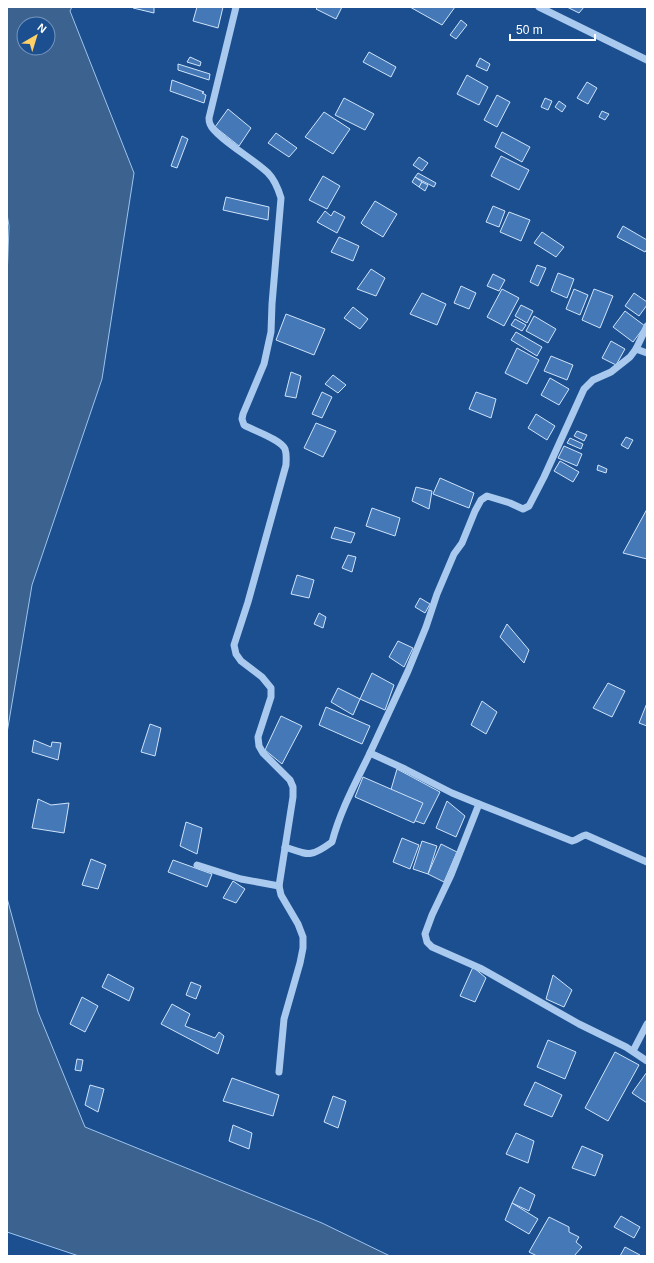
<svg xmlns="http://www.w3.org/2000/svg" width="654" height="1263" font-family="Arial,sans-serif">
	<rect width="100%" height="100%" fill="#1b4f8f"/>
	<g fill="#3c6290" stroke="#9cc4f0" fill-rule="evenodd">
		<path d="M7,7H72L70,11L134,173L102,379L32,585L7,733V279L9,226L7,214ZM24,24H48V48H24Z"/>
		<path d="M7,898L38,1012L85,1127L322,1223L390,1256H79L7,1232Z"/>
	</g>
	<g fill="#4478b7" stroke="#cfe3fa">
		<path d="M134,7H154V13L133,8Z"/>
		<path d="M197,7H223L218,28L193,21Z"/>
		<path d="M318,7H342L336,19L316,9Z"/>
		<path d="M410,7H455L442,25Z"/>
		<path d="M567,7H584L579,13Z"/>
		<path d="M461,20L467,25L456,39L450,35Z"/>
		<path d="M369,52L396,67L391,77L363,62Z"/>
		<path d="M190,57L201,62L200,66L187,62Z"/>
		<path d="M480,58L490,64L487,71L476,66Z"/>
		<path d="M178,64L210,74L209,80L178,70Z"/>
		<path d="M467,75L488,87L479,105L457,94Z"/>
		<path d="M172,80L204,92L202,93L206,95L204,103L170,91Z"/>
		<path d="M587,82L597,88L588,104L577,98Z"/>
		<path d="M497,95L510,102L497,127L484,120Z"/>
		<path d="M344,98L374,114L365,130L335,115Z"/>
		<path d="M545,98L552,101L548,110L541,107Z"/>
		<path d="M559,101L566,106L562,112L555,107Z"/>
		<path d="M228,109L251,128L239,146L215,127Z"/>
		<path d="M602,111L609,114L605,120L599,117Z"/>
		<path d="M324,112L350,129L333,154L305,137Z"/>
		<path d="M502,132L530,147L522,162L495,147Z"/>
		<path d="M276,133L297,148L289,157L268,143Z"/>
		<path d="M182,136L188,139L177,168L171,166Z"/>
		<path d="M501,156L529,170L519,190L491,176Z"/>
		<path d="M419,157L428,163L422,171L413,165Z"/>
		<path d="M418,173L436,183L434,187L415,177Z"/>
		<path d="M323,176L340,186L327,209L309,200Z"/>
		<path d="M415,177L422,182L419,187L412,182Z"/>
		<path d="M422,182L428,185L425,191L419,187Z"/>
		<path d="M226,197L269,207L268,220L223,210Z"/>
		<path d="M375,201L397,214L383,237L363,225L361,223Z"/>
		<path d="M493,206L505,211L499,227L486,222Z"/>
		<path d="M325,211L331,216L334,211L345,217L337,233L317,222Z"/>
		<path d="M509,212L530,220L521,241L500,232Z"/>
		<path d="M623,226L647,240V249L645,252L617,237Z"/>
		<path d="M542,232L564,247L556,257L534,243Z"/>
		<path d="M339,237L359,246L353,261L331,252Z"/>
		<path d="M537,265L546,268L538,286L530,282Z"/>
		<path d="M371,269L385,278L376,296L357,289Z"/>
		<path d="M558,273L574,279L567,298L551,291Z"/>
		<path d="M493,274L505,280L499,291L487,286Z"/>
		<path d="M461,286L476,293L469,309L454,303Z"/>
		<path d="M502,289L519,298L504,326L487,317Z"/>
		<path d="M574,289L588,295L580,315L566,309Z"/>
		<path d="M594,289L613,296L600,328L582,320Z"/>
		<path d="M422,293L446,304L437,325L410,314Z"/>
		<path d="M634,293L647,302V305L639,316L625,306Z"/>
		<path d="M521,305L533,311L527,323L515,316Z"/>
		<path d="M353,307L368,319L360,329L344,318Z"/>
		<path d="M625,311L645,326L633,342L613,327Z"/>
		<path d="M286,314L325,329L314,355L276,340Z"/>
		<path d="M534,316L556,329L548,343L526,331Z"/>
		<path d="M515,319L526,325L522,331L511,325Z"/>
		<path d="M516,332L542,347L537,356L511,340Z"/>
		<path d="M611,341L625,349L616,365L602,358Z"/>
		<path d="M517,348L539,360L527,384L505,373Z"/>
		<path d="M551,356L573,365L567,380L544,371Z"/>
		<path d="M291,372L301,376L296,398L285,396Z"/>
		<path d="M333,375L346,385L338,393L325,384Z"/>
		<path d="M550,378L569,389L559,405L541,395Z"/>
		<path d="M322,392L332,397L322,418L312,414Z"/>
		<path d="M476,392L496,399L491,418L469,409Z"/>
		<path d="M536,414L555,426L547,440L528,428Z"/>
		<path d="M316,423L336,431L323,457L304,448Z"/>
		<path d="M577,431L587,435L584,441L574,436Z"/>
		<path d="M626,437L633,440L628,449L621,445Z"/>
		<path d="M570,438L583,444L581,449L567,443Z"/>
		<path d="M564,446L582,454L577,466L558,458Z"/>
		<path d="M560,461L579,472L573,482L554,471Z"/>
		<path d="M598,465L607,469L606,473L597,470Z"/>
		<path d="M440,478L474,493L469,508L433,494Z"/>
		<path d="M416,487L432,491L429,509L412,501Z"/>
		<path d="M372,508L400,518L395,536L366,526Z"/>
		<path d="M647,509V559L623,553Z"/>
		<path d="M335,527L355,533L351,543L331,538Z"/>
		<path d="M348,555L356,557L352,572L342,568Z"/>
		<path d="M297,575L314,580L309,598L291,594Z"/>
		<path d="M420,598L430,604L425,613L415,607Z"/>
		<path d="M319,613L326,617L323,628L314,624Z"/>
		<path d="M507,624L529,650L524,663L500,637Z"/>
		<path d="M398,641L413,648L404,667L389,657Z"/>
		<path d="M372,673L394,685L385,710L360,699Z"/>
		<path d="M608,683L625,691L612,717L593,708Z"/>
		<path d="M338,688L360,699L353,715L331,702Z"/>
		<path d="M482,701L497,712L486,734L471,725Z"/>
		<path d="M647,703V726L639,723Z"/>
		<path d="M326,707L370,726L362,744L319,725Z"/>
		<path d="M281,716L302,726L282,764L265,750Z"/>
		<path d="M150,724L161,728L155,756L141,752Z"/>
		<path d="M34,740L51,747L52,742L61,743L58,760L32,752Z"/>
		<path d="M397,769L440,792L424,824L385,810Z"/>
		<path d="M363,777L423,803L414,823L355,797Z"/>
		<path d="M38,799L51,805L69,803L64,833L32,828Z"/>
		<path d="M447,801L465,816L456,837L436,828Z"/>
		<path d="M186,822L202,828L197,854L180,846Z"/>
		<path d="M402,838L419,845L410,869L393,862Z"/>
		<path d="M422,841L437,846L428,874L413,869Z"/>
		<path d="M441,844L457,852L444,882L428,874Z"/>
		<path d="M91,859L106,865L98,889L82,885Z"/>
		<path d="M173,860L212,874L207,887L168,872Z"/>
		<path d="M233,881L245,889L236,903L223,898Z"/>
		<path d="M473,967L486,978L475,1002L460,996Z"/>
		<path d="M108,974L134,988L129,1001L102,987Z"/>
		<path d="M553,975L572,990L564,1007L546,999Z"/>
		<path d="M191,982L201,986L196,999L186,995Z"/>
		<path d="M82,997L98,1006L85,1032L70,1024Z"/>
		<path d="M172,1004L190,1014L185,1026L215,1038L219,1032L224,1036L218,1054L161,1024Z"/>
		<path d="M548,1040L576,1052L565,1079L537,1067Z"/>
		<path d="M615,1052L639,1065L608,1121L585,1108Z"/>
		<path d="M77,1059L83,1060L81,1071L75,1070Z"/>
		<path d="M647,1072V1103L632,1093Z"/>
		<path d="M232,1078L279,1095L273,1116L223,1101Z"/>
		<path d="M535,1082L562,1095L552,1117L524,1105Z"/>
		<path d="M90,1085L104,1089L98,1112L85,1105Z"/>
		<path d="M333,1096L346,1101L338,1128L324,1122Z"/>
		<path d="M233,1125L252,1133L249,1149L229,1141Z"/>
		<path d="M516,1133L534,1141L528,1163L506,1154Z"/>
		<path d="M582,1146L603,1155L595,1176L572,1168Z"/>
		<path d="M520,1187L535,1195L529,1211L512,1203Z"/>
		<path d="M512,1203L538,1219L529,1234L505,1220Z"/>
		<path d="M621,1216L640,1227L634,1238L614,1227Z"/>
		<path d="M549,1217L569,1227V1232L579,1237L576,1242L582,1247L574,1256H537L529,1252Z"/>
		<path d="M625,1247L640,1255V1256H620Z"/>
	</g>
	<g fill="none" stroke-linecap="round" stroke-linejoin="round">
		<g stroke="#a9c9ee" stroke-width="7">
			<path d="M236,7L209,118C209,119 209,122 210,124C215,137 255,160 268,173C275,180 278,188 281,198L272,304L271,332L264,364L243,414L242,419L244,425C254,431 280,439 285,449C287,455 286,460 286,465L248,602L234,645L236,654L241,661L262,677L271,688V697L258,737L259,746L263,753L290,780L293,787V797L279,886L281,895L298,924L303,937V948L300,963L284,1019L279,1072"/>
			<path d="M539,7L647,60"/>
			<path d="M647,326L636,349L630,357L611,372L593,380L584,389L544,477L529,506L523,509L510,503L487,496L481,500L475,511L462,543L454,554L437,594L426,627L408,671L370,753L405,769L452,793L479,804L451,875L432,915L425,934L427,942L432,947L482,969L579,1024L626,1047L647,1061"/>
			<path d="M636,349L647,353"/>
			<path d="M479,804L572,841C578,840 580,836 586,835L647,862"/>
			<path d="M285,847C309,855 310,858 332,842C340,811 356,782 370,753"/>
			<path d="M197,865L241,879L279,886"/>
			<path d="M633,1051L647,1024"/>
		</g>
	</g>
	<rect width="654" height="1263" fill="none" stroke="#ffffff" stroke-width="16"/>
	<g transform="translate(36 36) rotate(38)"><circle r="19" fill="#1b4f8f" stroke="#7695bc"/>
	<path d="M0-3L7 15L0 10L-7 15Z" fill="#ffd166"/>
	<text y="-6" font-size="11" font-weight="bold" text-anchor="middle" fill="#ffffff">N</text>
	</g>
	<path d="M510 34v6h85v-6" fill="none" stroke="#ffffff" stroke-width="2"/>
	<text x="516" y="34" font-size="12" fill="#ffffff" stroke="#1b4f8f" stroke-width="3" paint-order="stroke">50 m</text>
</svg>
